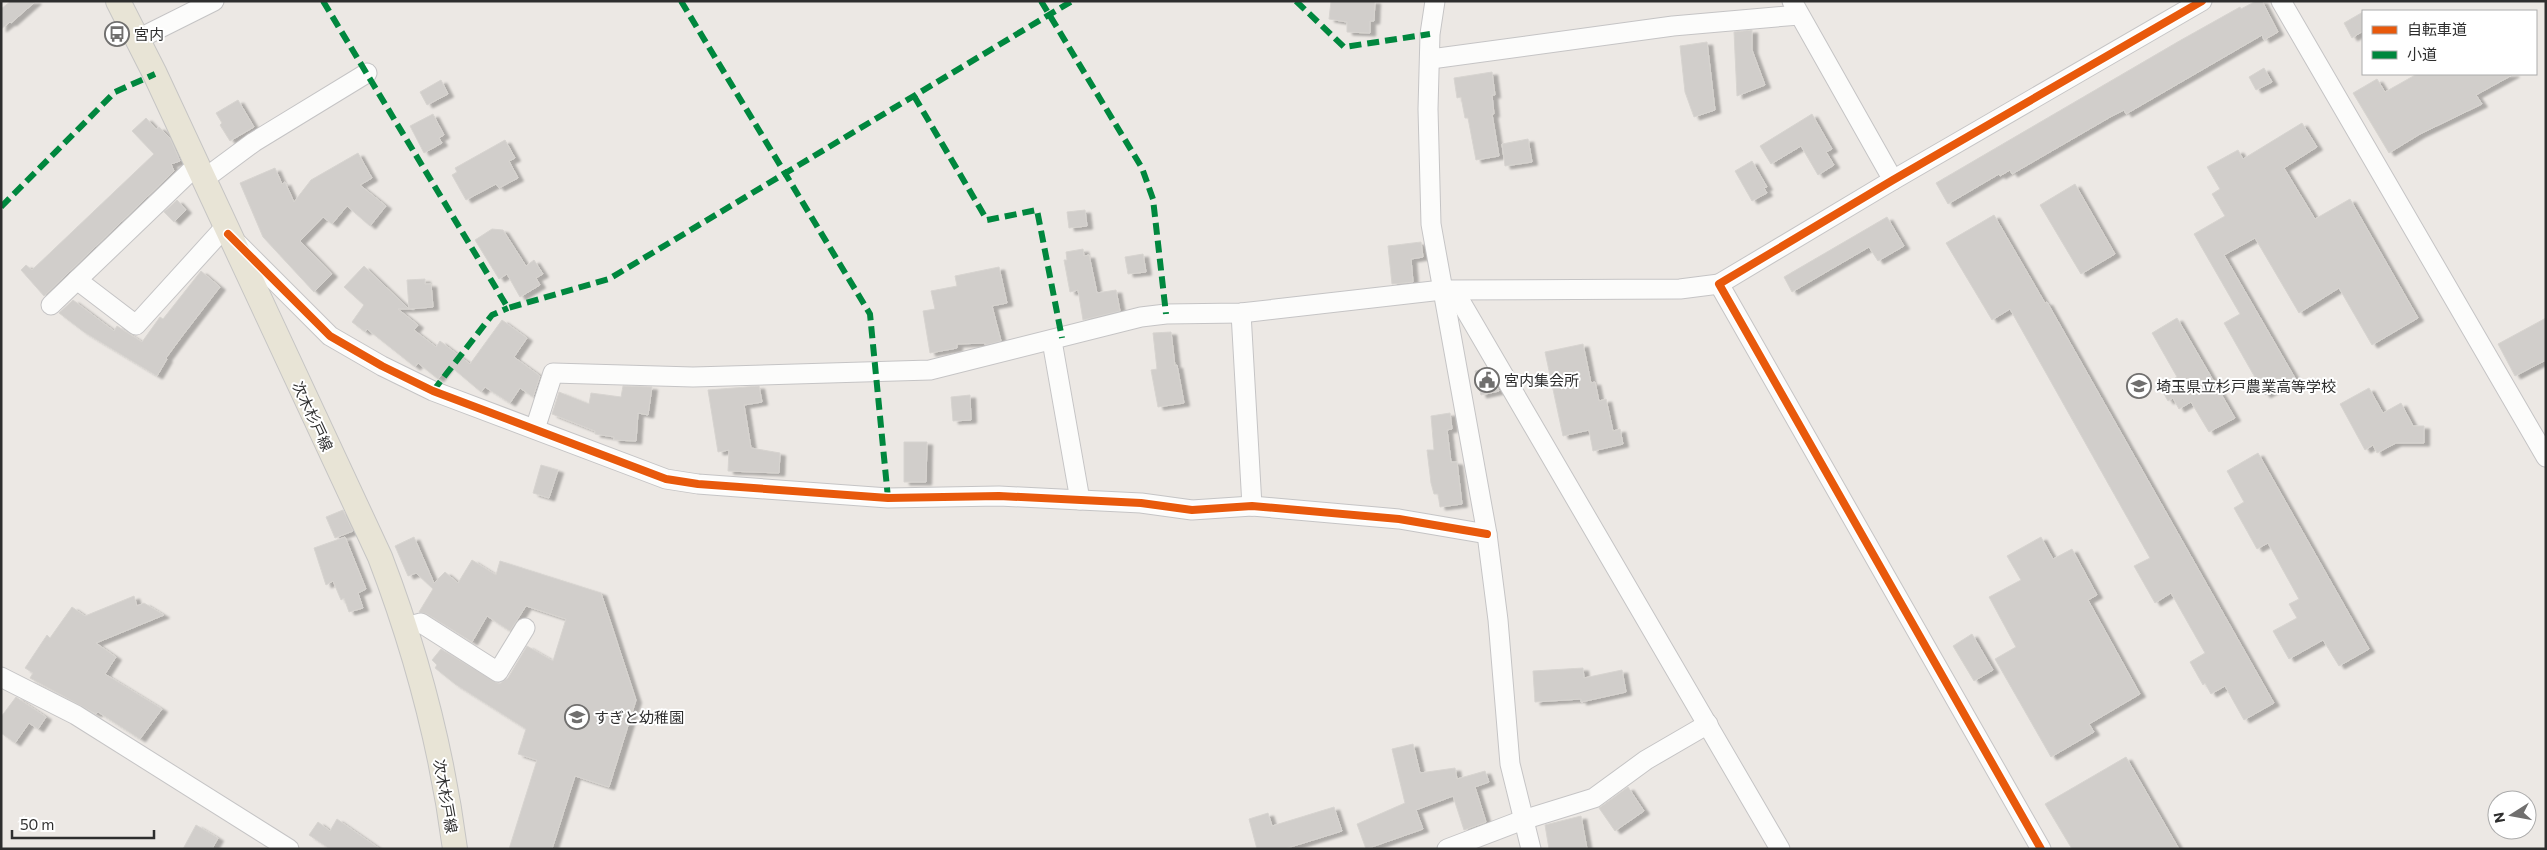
<svg xmlns="http://www.w3.org/2000/svg" width="2547" height="850" font-family="Commissioner,'Noto Sans JP',sans-serif">
	<defs>
		<filter id="shadow"><feDropShadow dx="5.5" dy="3" stdDeviation="1" flood-color="#0004"/></filter>
	</defs>
	<rect width="100%" height="100%" fill="#ece8e4"/>
	<g fill="#d1cecb" stroke="#d7d4d0" filter="url(#shadow)">
		<path d="M11,1H36L11,23L10,22L1,29V9Z"/>
		<path d="M1331,1H1375L1374,21H1370V33L1347,32V22L1329,19Z"/>
		<path d="M2256,1H2262L2278,32L2264,40L2262,35L2126,114L2124,110L2112,116L2012,174L2010,170L2000,176L1999,174L1948,204L1936,183L2181,40L2240,7L2241,9Z"/>
		<path d="M2363,12V31L2352,38L2344,23Z"/>
		<path d="M1752,30V50L1765,85L1737,96L1734,32Z"/>
		<path d="M1707,42L1715,110L1694,117L1685,92L1680,46Z"/>
		<path d="M2264,68L2272,82L2256,90L2249,77Z"/>
		<path d="M1492,72L1495,95H1492L1494,114H1492L1499,156L1476,160L1468,118H1465L1461,97L1457,98L1454,78Z"/>
		<path d="M2417,74H2514L2476,95L2482,104L2420,134L2389,153L2353,93L2377,79L2385,92Z"/>
		<path d="M441,80L448,94L427,105L420,92Z"/>
		<path d="M238,100L254,127L230,141L220,125L222,123L216,113Z"/>
		<path d="M433,114L444,135L439,138L442,143L424,153L410,126Z"/>
		<path d="M1812,114L1832,149L1826,152L1834,165L1818,175L1801,146L1771,164L1760,146Z"/>
		<path d="M146,118L156,129L159,127L170,138L180,161L171,164L174,171L44,296L21,270L26,265L32,270L154,154L132,131Z"/>
		<path d="M2302,123L2317,147L2284,168L2315,219L2350,199L2418,318L2372,345L2339,288L2299,313L2255,238L2224,255L2295,378L2265,395L2224,323L2240,314L2194,234L2225,216L2212,194L2220,189L2207,167L2238,150L2243,159Z"/>
		<path d="M1528,139L1532,162L1505,166L1502,144Z"/>
		<path d="M505,140L515,158L509,161L518,178L499,188L496,184L466,200L452,175L457,172L455,168Z"/>
		<path d="M358,153L372,178L360,185L386,206L370,226L347,206L332,224L323,217L300,241L332,274L314,292L263,237L240,183L275,168L282,184L285,182L294,202L311,180Z"/>
		<path d="M1752,161L1767,187L1764,188L1767,193L1752,201L1735,171Z"/>
		<path d="M2075,184L2115,254L2081,274L2040,205Z"/>
		<path d="M177,200L186,210L174,222L164,212Z"/>
		<path d="M1085,210L1087,226L1069,228L1067,212Z"/>
		<path d="M1994,215L2045,303L2047,302L2274,703L2244,720L2225,686L2211,694L2205,683L2203,685L2190,662L2205,653L2171,593L2155,603L2134,566L2150,558L2010,309L1992,320L1946,243Z"/>
		<path d="M1887,217L1904,246L1878,261L1869,247L1792,292L1784,277Z"/>
		<path d="M492,229L503,230L526,266L534,260L543,274L536,278L540,285L520,297L507,274L499,279L475,240Z"/>
		<path d="M1421,242L1423,257L1411,259L1413,282L1392,284L1388,246Z"/>
		<path d="M1083,249L1084,256L1089,255L1097,293L1116,290L1120,311L1083,320L1078,290L1070,292L1064,260H1067L1066,252Z"/>
		<path d="M1143,254L1146,272L1128,274L1125,257Z"/>
		<path d="M364,266L409,309H398L418,325L414,330L436,347L440,341L470,364L502,320L527,338L514,357L540,376L533,397L520,388L510,403L485,387L481,392L449,365L438,379L418,363L415,367L367,329L365,332L352,322L364,305L344,287Z"/>
		<path d="M999,267L1007,303L992,306L1001,341L985,345V343L957,344V348L930,353L923,311L935,309L931,291L957,286L955,276Z"/>
		<path d="M201,271L220,287L183,335L166,358L167,359L157,376L84,332L59,313L73,300L114,331L117,326L142,342L160,317L163,319Z"/>
		<path d="M425,279V284H431L433,307L409,309L407,280Z"/>
		<path d="M2177,318L2235,418L2209,432L2191,402L2179,409L2173,398L2168,401L2160,387L2177,377L2152,333Z"/>
		<path d="M2546,318V360L2515,376L2498,344Z"/>
		<path d="M1171,332L1175,366L1177,365L1184,403L1158,407L1151,370L1157,369L1153,333Z"/>
		<path d="M1583,344L1591,383L1595,382L1599,401L1606,399L1613,431L1620,429L1623,444L1593,451L1589,430L1563,436L1545,352Z"/>
		<path d="M1487,368L1499,391L1481,395L1475,371Z"/>
		<path d="M623,386L652,387L648,415L638,413L636,441L614,440V437L595,434V431L552,414L559,392L589,404L591,393L621,397Z"/>
		<path d="M759,386L762,402L744,405L751,448L780,453L779,473L728,471L729,450L718,452L708,390Z"/>
		<path d="M2369,388L2383,413L2401,403L2413,426H2424V443H2396L2377,453L2373,445L2365,450L2340,404Z"/>
		<path d="M970,395L971,420L953,421L951,397Z"/>
		<path d="M1450,413L1452,429L1447,430L1451,462H1457L1462,504L1440,507L1438,494H1434L1431,483L1427,450H1434L1431,416Z"/>
		<path d="M904,442H927L926,482H904Z"/>
		<path d="M2258,453L2369,649L2339,666L2323,640L2289,659L2273,631L2297,618L2289,604L2299,599L2268,543L2257,549L2247,531L2234,508L2244,502L2227,471Z"/>
		<path d="M541,465L558,470L549,498L533,493Z"/>
		<path d="M343,510L353,531L335,538L326,517Z"/>
		<path d="M345,537L366,589L358,593L363,608L349,612L344,598L341,600L333,581L326,585L314,548Z"/>
		<path d="M414,537L434,583L445,572L458,583L472,560L496,575L500,561L601,593L636,700L609,787L575,776L552,849H509L537,760L518,754L526,729L455,684L435,668L437,665L432,660L441,649L499,684L508,678L527,646L553,661L566,619L526,606L510,631L487,616L472,642L427,614L419,612L433,589L416,573L408,576L395,546Z"/>
		<path d="M2041,537L2053,559L2072,549L2097,595L2088,600L2140,694L2089,724L2094,732L2051,757L1995,659L2016,647L1989,597L2021,580L2007,556Z"/>
		<path d="M134,596L137,606L144,603L164,615L96,643L116,657L105,674L162,709L140,739L98,712L96,714L30,678L33,673L25,668L47,635L50,638L72,607L85,616Z"/>
		<path d="M1972,634L1993,670L1974,681L1953,646Z"/>
		<path d="M1583,668L1584,678L1622,670L1626,692L1581,702V699L1535,702L1533,671Z"/>
		<path d="M16,697L46,717L38,729L29,723L15,743L1,733V717Z"/>
		<path d="M1413,744L1420,773L1455,768L1457,779L1485,771L1489,782L1475,787L1486,822L1464,830L1453,796L1416,810L1423,829L1366,849L1357,824L1405,803L1392,749Z"/>
		<path d="M2126,757L2179,849H2072L2045,804Z"/>
		<path d="M1628,787L1644,811L1615,831L1599,808Z"/>
		<path d="M1334,807L1342,831L1284,849H1257L1249,819L1268,813L1272,826Z"/>
		<path d="M1581,816L1587,849H1549L1545,825Z"/>
		<path d="M337,819L380,849H330L309,835L318,822L330,831Z"/>
		<path d="M196,825L218,838L212,849H183Z"/>
	</g>
	<g fill="none" stroke-linecap="round" stroke-linejoin="round">
		<defs>
			<g id="minor">
				<path d="M1435,1L1430,34L1428,109L1431,224L1487,534L1498,620L1510,764L1531,849"/>
				<path d="M1792,1L1893,180"/>
				<path d="M2281,1L2546,457"/>
				<path d="M138,39L214,1"/>
				<path d="M1431,59L1673,26L1799,15"/>
				<path d="M204,179L254,142L367,73"/>
				<path d="M238,244L330,336L382,366L433,391L666,479L698,484L888,498L999,496L1141,503L1192,510L1252,506L1399,519L1487,534"/>
				<path d="M77,280L136,325L225,227"/>
				<path d="M1455,292L1780,849"/>
				<path d="M51,305L197,165"/>
				<path d="M1241,313L1252,506"/>
				<path d="M1052,341L1080,500"/>
				<path d="M535,429L553,373L693,377L930,370L1141,317L1166,314L1241,313L1442,290L1680,289L1719,284"/>
				<path d="M406,627L421,623L498,672L525,628"/>
				<path d="M1,677L76,715L289,849"/>
				<path d="M1447,849L1523,820L1594,798L1646,760L1708,724"/>
				<path d="M2041,849L1719,284L1893,180L2202,1"/>
			</g>
			<path id="major" d="M118,1L155,74L380,557C416,651 442,749 455,849"/>
		</defs>
		<use href="#minor" stroke="#c5c4c5" stroke-width="21"/>
		<use href="#major" stroke="#c6c5c4" stroke-width="26"/>
		<use href="#minor" stroke="#fcfcfb" stroke-width="19"/>
		<use href="#major" stroke="#e8e4d6" stroke-width="24"/>
		<g stroke="#00873e" stroke-width="6" stroke-dasharray="12 6" stroke-linecap="butt">
			<path d="M323,1L508,308L609,279L1072,1"/>
			<path d="M681,1L870,314L888,498"/>
			<path d="M1041,1L1142,168L1153,199L1166,314"/>
			<path d="M1296,1L1344,47L1430,34"/>
			<path d="M914,96L987,220L1037,210L1062,338"/>
			<path d="M1,207L115,92L155,74"/>
			<path d="M433,391L492,315L508,308"/>
		</g>
		<defs>
			<g id="cycleway">
				<path d="M228,234L330,336L382,366L433,391L666,479L698,484L888,498L999,496L1141,503L1192,510L1252,506L1399,519L1487,534"/>
				<path d="M2041,849L1719,284L1893,180L2202,1"/>
			</g>
		</defs>
		<use href="#cycleway" stroke="#fff" stroke-width="11"/>
		<use href="#cycleway" stroke="#e8590c" stroke-width="8"/>
	</g>
	<defs>
		<symbol id="bus-ring" viewBox="-11 -11 22 22"><circle r="9.5" fill="#fff" stroke="#706f6e" stroke-width="1.5"/><path d="M-5-6H5V4H4V6H2V4H-2V6H-4V4H-5ZM-3.5-4V0h7V-4ZM-3.5 1.2v1.5H-2V1.2ZM2 1.2v1.5H3.5V1.2Z" fill="#706f6e"/></symbol>
		<symbol id="civic-ring" viewBox="-11 -11 22 22"><circle r="9.5" fill="#fff" stroke="#706f6e" stroke-width="1.5"/><path d="M-.6-6.5H3V-4.5H.6V-3L4-1V1h2V6H-6V1h2V-1L-.6-3ZM-1.2 2.5V6h2.4V2.5Z" fill="#706f6e"/></symbol>
		<symbol id="school-ring" viewBox="-11 -11 22 22"><circle r="9.5" fill="#fff" stroke="#706f6e" stroke-width="1.5"/><path d="M0-5L7-2L0 1L-7-2ZM-4 1L0 2.5L4 1V4Q0 6-4 4Z" fill="#706f6e"/></symbol>
	</defs>
	<g fill-rule="evenodd">
		<use href="#bus-ring" x="103" y="20" width="28" height="28"/>
		<use href="#civic-ring" x="1473" y="366" width="28" height="28"/>
		<use href="#school-ring" x="2125" y="372" width="28" height="28"/>
		<use href="#school-ring" x="563" y="703" width="28" height="28"/>
	</g>
	<g text-anchor="middle" dominant-baseline="central" stroke-width="4" stroke-linejoin="round" paint-order="stroke">
		<g font-size="15" fill="#2e2e2e" stroke="#fff" text-anchor="start">
			<text x="134" y="34">宮内</text>
			<text x="1504" y="380">宮内集会所</text>
			<text x="2156" y="386">埼玉県立杉戸農業高等学校</text>
			<text x="594" y="717">すぎと幼稚園</text>
		</g>
		<g font-size="15" fill="#2e2e2e" stroke="#fff">
			<text transform="translate(313 416) rotate(65)">次木杉戸線</text>
			<text transform="translate(446 796) rotate(80)">次木杉戸線</text>
		</g>
	</g>
	<rect width="2547" height="850" fill="none" stroke="#2e2e2e" stroke-width="5"/>
	<rect x="2362" y="10" width="175" height="65" fill="#ffffff" stroke="#ababab"/>
	<rect x="2372" y="26" width="25" height="8" fill="#e8590c" stroke="#ababab"/>
	<text x="2407" y="35" font-size="15" fill="#2e2e2e">自転車道</text>
	<rect x="2372" y="51" width="25" height="8" fill="#00873e" stroke="#ababab"/>
	<text x="2407" y="60" font-size="15" fill="#2e2e2e">小道</text>
	<g transform="translate(2512 815) rotate(259)"><circle r="24" fill="#ffffff" stroke="#ababab"/>
	<path d="M0-4L9 19L0 12L-9 19Z" fill="#706f6e"/>
	<text y="-8" font-size="14" font-weight="bold" text-anchor="middle" fill="#2e2e2e">N</text>
	</g>
	<path d="M12 830v8h142v-8" fill="none" stroke="#2e2e2e" stroke-width="2.5"/>
	<text x="20" y="830" font-size="15" fill="#2e2e2e" stroke="#ffffff" stroke-width="4" paint-order="stroke">50 m</text>
</svg>
